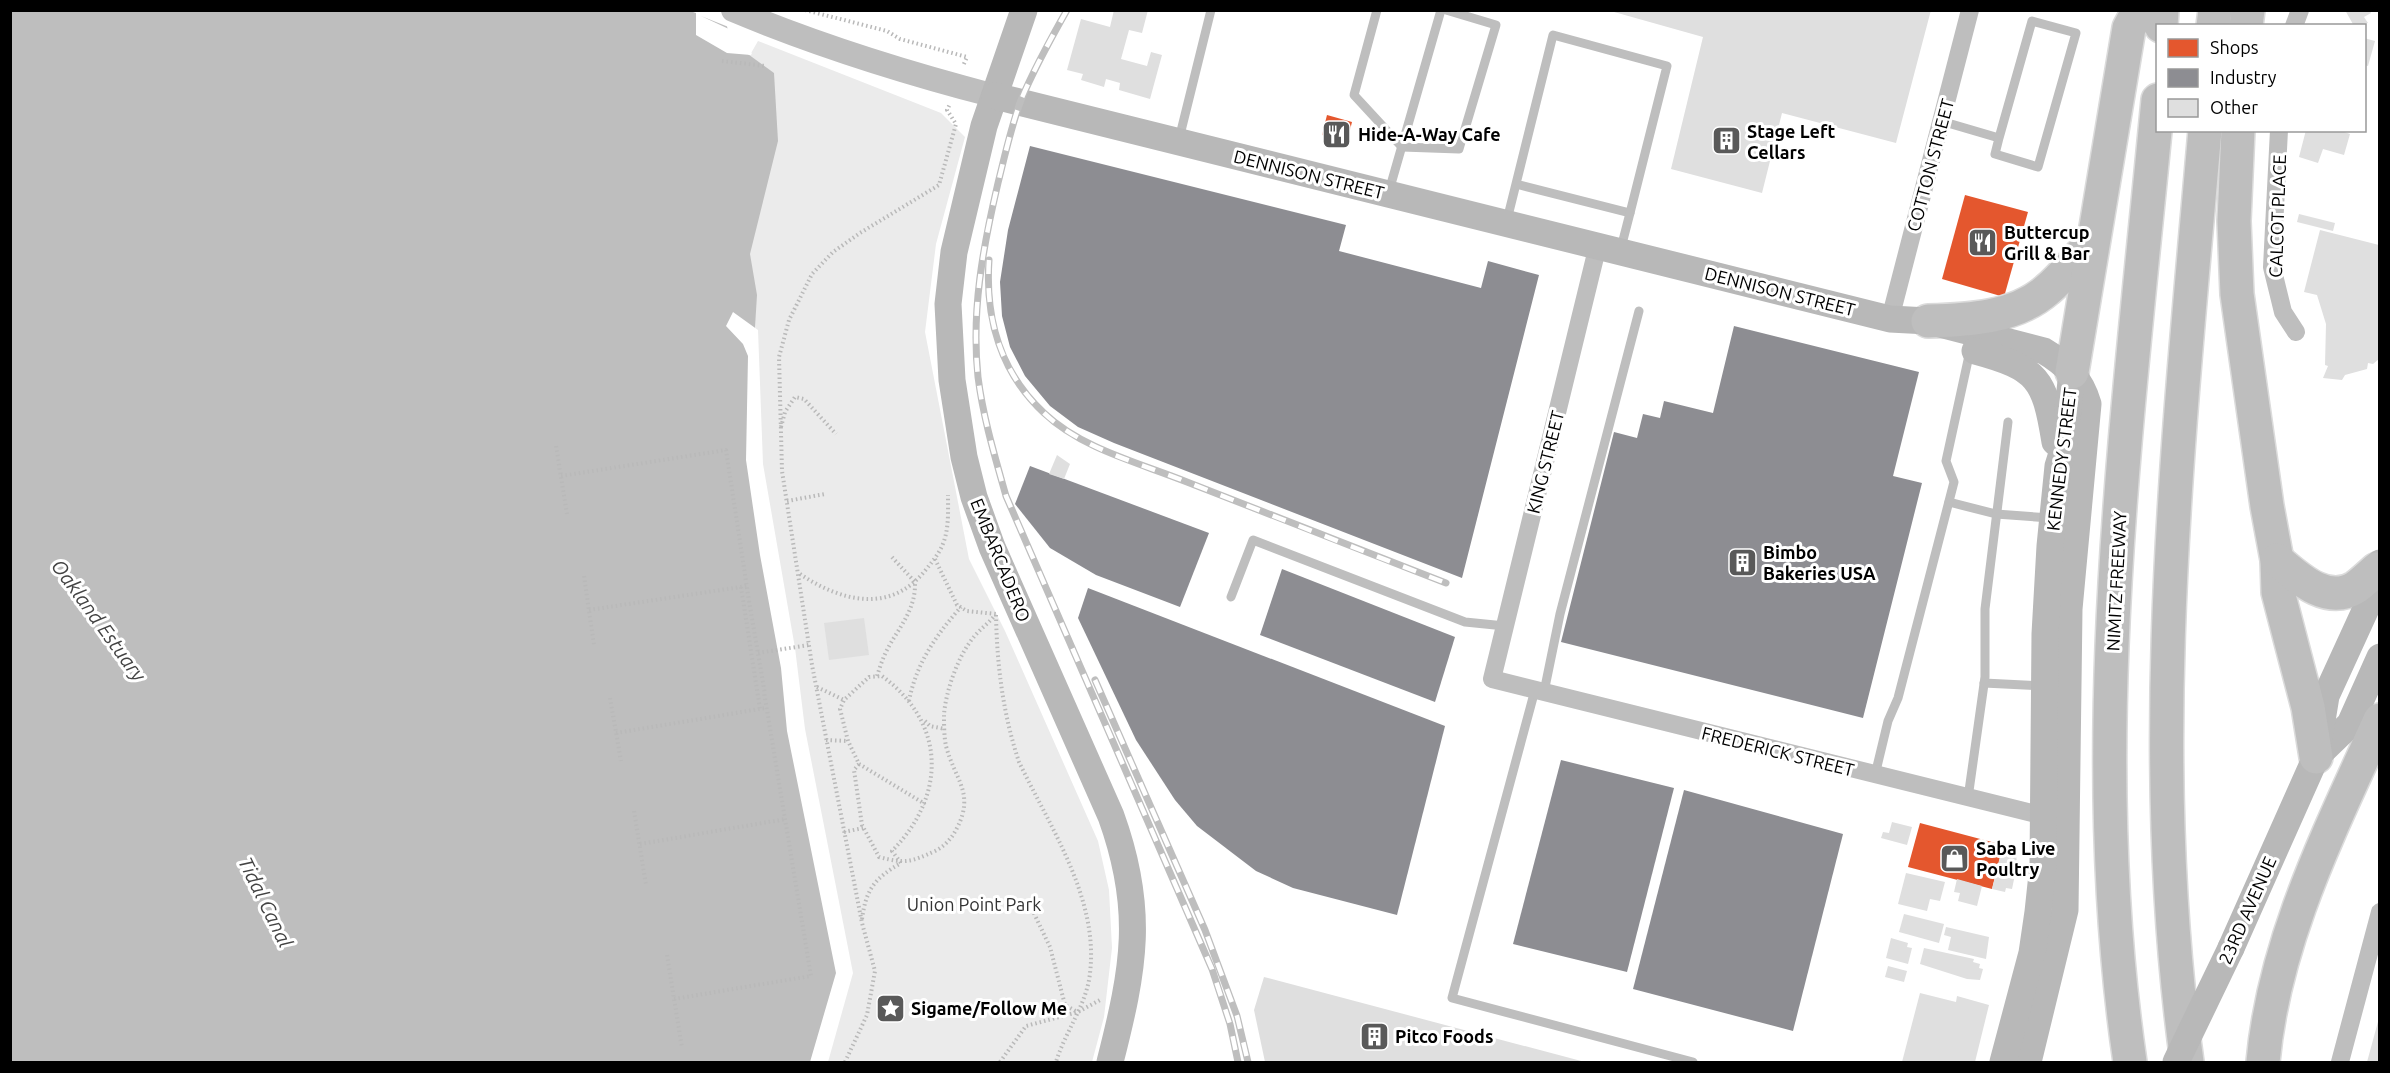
<svg xmlns="http://www.w3.org/2000/svg" width="2390" height="1073" font-family="Ubuntu,sans-serif">
	<rect width="100%" height="100%" fill="#fff"/>
	<path fill="#ebebeb" d="M758,41L941,113L965,137L936,244L925,332L969,559L1005,631L1098,841L1109,890L1112,948L1104,1017L1092,1062H825L685,98L750,55Z"/>
	<path fill="#bebebe" d="M10,11H724L730,41L774,73L778,141L750,254L757,295L754,343L760,465L802,730L850,973L825,1062H11Z"/>
	<g fill="#fff">
		<path d="M727,10L731,28L701,16L731,30L733,39L752,53L751,55L727,53L696,35V13L690,11Z"/>
		<path d="M733,312L758,330L763,464L795,648L805,729L853,973L828,1062H810L836,973L787,731L781,668L760,555L746,460L748,356L743,344L726,326Z"/>
	</g>
	<g fill="#e4572e">
		<path d="M1327,115L1352,122L1347,142L1322,135Z"/>
		<path d="M1965,195L2028,212L2004,297L1942,279Z"/>
		<path d="M1920,823L2003,845L1992,889L1908,867Z"/>
	</g>
	<g fill="#8d8d92">
		<path d="M1030,146L1346,225L1339,251L1481,288L1488,261L1539,275L1462,578L1114,443L1078,427L1050,406L1025,376L1010,347L1002,316L1000,282L1008,230Z"/>
		<path d="M1734,326L1919,372L1893,476L1922,483L1863,718L1561,642L1614,432L1637,438L1643,414L1660,418L1664,401L1713,413Z"/>
		<path d="M1030,466L1209,533L1180,607L1096,575L1050,548L1015,504Z"/>
		<path d="M1282,569L1455,637L1435,702L1260,635Z"/>
		<path d="M1088,588L1445,726L1397,915L1293,888L1256,871L1197,826L1175,800L1136,740L1078,618Z"/>
		<path d="M1561,760L1674,788L1627,972L1513,944Z"/>
		<path d="M1684,790L1843,834L1793,1031L1633,989Z"/>
	</g>
	<g fill="#dfdfdf">
		<path d="M1114,10H1148L1142,33L1129,30L1121,59L1147,66L1151,52L1162,55L1150,99L1119,90L1120,83L1106,79L1104,87L1081,80L1083,74L1067,70L1081,19L1110,27Z"/>
		<path d="M1607,10H1931L1896,143L1782,113L1762,193L1671,169L1703,37Z"/>
		<path d="M2345,10H2369L2371,13L2364,17L2368,23L2354,26Z"/>
		<path d="M2364,38L2375,41L2368,66L2364,65Z"/>
		<path d="M2306,130H2339L2350,134L2344,155L2323,149L2318,163L2299,157Z"/>
		<path d="M2299,214L2335,223L2333,231L2297,222Z"/>
		<path d="M2320,230L2379,245V359L2373,364L2368,363L2367,369L2345,375L2342,380L2323,378L2328,366L2325,365L2326,324L2317,295L2304,292Z"/>
		<path d="M1057,455L1070,464L1064,479L1049,474Z"/>
		<path d="M864,618L869,655L829,660L824,623Z"/>
		<path d="M1892,822L1912,827L1907,845L1881,838L1883,832L1889,833Z"/>
		<path d="M2002,849L2016,852L2017,865L2012,889L2006,888L2005,892L1992,889Z"/>
		<path d="M1906,873L1945,882L1940,901L1930,899L1927,911L1898,904Z"/>
		<path d="M1957,879L1982,886L1977,906L1958,901L1960,893L1954,892Z"/>
		<path d="M1904,914L1944,924L1939,943L1899,932Z"/>
		<path d="M1946,927L1989,937L1986,959L1948,950L1951,937L1944,935Z"/>
		<path d="M1891,938L1908,943L1907,947L1912,948L1908,964L1886,958Z"/>
		<path d="M1924,948L1974,959L1973,962L1980,964L1979,968L1983,969L1980,980L1967,979L1920,964Z"/>
		<path d="M1888,966L1907,971L1904,982L1885,977Z"/>
		<path d="M1264,977L1585,1062H1265L1254,1010Z"/>
		<path d="M1920,993L1956,1002L1957,996L1989,1005L1975,1062H1902Z"/>
		<path d="M2379,1018V1062H2367Z"/>
	</g>
	<g fill="none" stroke-linecap="round" stroke-linejoin="round">
		<defs>
			<g id="motorway">
				<path d="M2161,26L2162,10"/>
				<path d="M2213,26L2215,10"/>
				<path d="M2246,26L2248,10"/>
				<path d="M2238,130L2234,221L2237,294L2267,506L2277,560L2278,592L2308,707L2316,757"/>
				<path d="M1928,321C1968,320 2015,318 2047,290C2064,276 2077,258 2092,242"/>
				<path d="M2072,372L2129,28L2139,10"/>
				<path d="M2277,560C2297,577 2327,606 2356,587C2363,582 2370,575 2377,569"/>
				<path d="M2130,1062C2083,743 2128,419 2158,100"/>
				<path d="M2187,1062C2144,752 2178,441 2205,130"/>
				<path d="M2263,1062C2274,940 2330,831 2380,720"/>
			</g>
		</defs>
		<use href="#motorway" stroke="#dbdbdb" stroke-width="36"/>
		<g stroke="#b9b9b9" stroke-width="4" stroke-dasharray="1.5 3" stroke-linecap="butt">
			<path d="M805,10L887,31L900,39L967,57L963,66"/>
			<path d="M722,61L765,66"/>
			<path d="M781,427L785,412L795,397L804,399L836,434"/>
			<path d="M556,446L567,514"/>
			<path d="M561,476L726,450L749,601"/>
			<path d="M787,501L825,494"/>
			<path d="M935,559L957,605L967,611L996,614"/>
			<path d="M800,574C840,601 889,614 924,572C932,562 940,553 944,541C949,526 948,510 948,495"/>
			<path d="M584,576L594,645"/>
			<path d="M741,587L760,709"/>
			<path d="M749,601L765,694"/>
			<path d="M589,610L747,586"/>
			<path d="M996,615C997,666 1003,714 1019,762C1050,827 1099,899 1090,973C1087,1004 1065,1032 1056,1062"/>
			<path d="M758,653L809,645"/>
			<path d="M877,676C880,667 883,657 888,648C900,626 916,609 915,582L890,555"/>
			<path d="M817,687L844,700"/>
			<path d="M610,698L621,761"/>
			<path d="M909,701C916,664 936,635 961,607"/>
			<path d="M925,721L930,726L945,729"/>
			<path d="M616,733L766,708"/>
			<path d="M826,740L848,741"/>
			<path d="M859,764L854,770L862,825L879,857C905,864 911,862 935,851C945,846 952,838 957,828C975,793 955,780 946,746C944,737 944,724 944,714C946,691 958,656 973,638C980,629 989,623 995,615"/>
			<path d="M634,811L646,885"/>
			<path d="M844,832L863,828"/>
			<path d="M640,844L786,819"/>
			<path d="M1030,905L1050,947L1065,1005L1077,1012"/>
			<path d="M862,919C866,889 875,878 901,863L892,851C947,795 946,723 882,676L869,677L844,700L840,709L848,741L859,764L925,804"/>
			<path d="M667,955L682,1048"/>
			<path d="M674,999L811,976L764,692"/>
			<path d="M845,1062L867,1015L875,971L862,923L812,665L782,471L779,357L789,320L812,274L833,252L860,233L939,185L956,124L947,110L950,104"/>
			<path d="M1000,1062L1026,1026L1078,1012L1100,1000"/>
		</g>
		<g stroke="#bebebe" stroke-width="9">
			<path d="M1377,10L1354,95L1402,147L1459,149L1496,25L1446,10"/>
			<path d="M1941,121L1999,138L2032,21L2076,33L2038,167L1995,154L1999,138"/>
			<path d="M1179,139L1211,10"/>
			<path d="M1389,191L1441,10"/>
			<path d="M1507,220L1553,35L1667,66L1630,213L1516,184"/>
			<path d="M1621,248L1630,213"/>
			<path d="M1949,502L1996,514L2050,518"/>
			<path d="M1231,597L1253,540L1465,622L1505,626"/>
			<path d="M1984,683L2042,686"/>
			<path d="M1535,690L1452,998L1693,1062"/>
			<path d="M1544,692L1560,614L1639,311"/>
			<path d="M1875,775L1888,721L1898,698L1954,482L1946,461L1970,351"/>
			<path d="M1968,798L1985,677V609L2008,422"/>
		</g>
		<g stroke="#bebebe" stroke-width="18">
			<path d="M2294,26L2300,10"/>
			<path d="M2279,130L2272,267L2283,312L2296,332"/>
			<path d="M1598,245L1492,679L2052,818"/>
			<path d="M1890,319L1970,10"/>
			<path d="M2340,1062L2380,912"/>
		</g>
		<path stroke="#bebebe" stroke-width="24" d="M733,10C819,46 906,73 995,96"/>
		<g stroke="#b8b8b8" stroke-width="27">
			<path d="M1024,10L984,126L954,252L948,304L952,380L964,457L974,497L992,547L1111,816C1145,910 1134,968 1110,1062"/>
			<path d="M995,96L1890,319L1928,321L2044,351C2066,364 2081,379 2088,404L2069,609L2065,910L2028,1062"/>
			<path d="M1975,351C2038,368 2045,379 2055,442"/>
			<path d="M2316,757L2350,724L2380,657"/>
			<path d="M2231,948L2316,757L2326,696L2375,589L2380,563"/>
			<path d="M2003,1062L2032,953L2038,912L2043,865L2045,634L2050,546L2058,466L2064,447L2072,372"/>
		</g>
		<use href="#motorway" stroke="#bebebe" stroke-width="33"/>
		<defs>
			<g id="rail">
				<path d="M1067,10C1050,40 1034,69 1021,100C1011,127 1005,155 998,183C983,247 971,311 978,377C983,417 995,457 1006,496L1212,969L1230,1024L1238,1062"/>
				<path d="M989,260C985,319 1001,373 1044,413C1082,449 1140,463 1187,482C1274,516 1360,550 1446,583"/>
				<path d="M1095,680L1205,930L1237,1016L1248,1062"/>
			</g>
		</defs>
		<use href="#rail" stroke="#bebebe" stroke-width="7"/>
		<use href="#rail" stroke="#fff" stroke-width="4.5" stroke-dasharray="14" stroke-linecap="butt"/>
		<path stroke="#b8b8b8" stroke-width="27" d="M2176,1062L2231,948"/>
	</g>
	<defs>
		<symbol id="restaurant-square" viewBox="-11 -11 22 22"><rect x="-9" y="-9" width="18" height="18" rx="4" fill="#595959" stroke="#fff"/><path d="M-5-6h1v4h1v-4h1v4h1v-4h1v5L-1.5 .5V6h-2V.5L-5-1ZM5-6V6H3V1.5H1.5Q1.5-4 5-6Z" fill="#fff"/></symbol>
		<symbol id="building-square" viewBox="-11 -11 22 22"><rect x="-9" y="-9" width="18" height="18" rx="4" fill="#595959" stroke="#fff"/><path d="M-4-6H4V6H1V3H-1V6H-4ZM-2.5-4.3h1.7v1.8h-1.7ZM.8-4.3h1.7v1.8H.8ZM-2.5-1h1.7V.8h-1.7ZM.8-1h1.7V.8H.8Z" fill="#fff"/></symbol>
		<symbol id="shop-square" viewBox="-11 -11 22 22"><rect x="-9" y="-9" width="18" height="18" rx="4" fill="#595959" stroke="#fff"/><path d="M-5-2.5h2.3a2.7 3.5 0 0 1 5.4 0H5L5.5 6h-11ZM-1.5-2.5h3a1.5 2.3 0 0 0-3 0Z" fill="#fff"/></symbol>
		<symbol id="sight-square" viewBox="-11 -11 22 22"><rect x="-9" y="-9" width="18" height="18" rx="4" fill="#595959" stroke="#fff"/><path d="M0-6L1.8-2.2L6-1.7L2.9 1.2L3.7 5.4L0 3.3L-3.7 5.4L-2.9 1.2L-6-1.7L-1.8-2.2Z" fill="#fff"/></symbol>
	</defs>
	<g fill-rule="evenodd">
		<use href="#restaurant-square" x="1320" y="118" width="33" height="33"/>
		<use href="#building-square" x="1710" y="124" width="33" height="33"/>
		<use href="#restaurant-square" x="1966" y="226" width="33" height="33"/>
		<use href="#building-square" x="1726" y="546" width="33" height="33"/>
		<use href="#shop-square" x="1938" y="842" width="33" height="33"/>
		<use href="#sight-square" x="874" y="992" width="33" height="33"/>
		<use href="#building-square" x="1358" y="1020" width="33" height="33"/>
	</g>
	<g text-anchor="middle" dominant-baseline="central" stroke-width="6" stroke-linejoin="round" paint-order="stroke">
		<g font-size="18" font-weight="bold" fill="#000" stroke="#fff" text-anchor="start">
			<text x="1747" y="131">Stage Left<tspan x="1747" dy="21">Cellars</tspan></text>
			<text x="1358" y="134">Hide-A-Way Cafe</text>
			<text x="2004" y="232">Buttercup<tspan x="2004" dy="21">Grill &amp; Bar</tspan></text>
			<text x="1763" y="552">Bimbo<tspan x="1763" dy="21">Bakeries USA</tspan></text>
			<text x="1976" y="848">Saba Live<tspan x="1976" dy="21">Poultry</tspan></text>
			<text x="911" y="1008">Sigame/Follow Me</text>
			<text x="1395" y="1036">Pitco Foods</text>
		</g>
		<g font-size="18" fill="#000" stroke="#fff">
			<text transform="translate(1930 165) rotate(-75)">COTTON STREET</text>
			<text transform="translate(1309 174) rotate(14)">DENNISON STREET</text>
			<text transform="translate(2277 216) rotate(-88)">CALCOT PLACE</text>
			<text transform="translate(1780 291) rotate(14)">DENNISON STREET</text>
			<text transform="translate(2061 459) rotate(-83)">KENNEDY STREET</text>
			<text transform="translate(1545 462) rotate(-76)">KING STREET</text>
			<text transform="translate(1001 560) rotate(68)">EMBARCADERO</text>
			<text transform="translate(2116 581) rotate(-87)">NIMITZ FREEWAY</text>
			<text transform="translate(1778 751) rotate(14)">FREDERICK STREET</text>
			<text transform="translate(2247 910) rotate(-66)">23RD AVENUE</text>
		</g>
		<g font-size="18" fill="#323232" stroke="#fff">
			<text x="974" y="904">Union Point Park</text>
		</g>
		<g font-size="20" font-style="italic" fill="#434343" stroke="#fff">
			<text transform="translate(99 620) rotate(54)">Oakland Estuary</text>
			<text transform="translate(266 902) rotate(64)">Tidal Canal</text>
		</g>
	</g>
	<rect width="2390" height="1073" fill="none" stroke="#000000" stroke-width="24"/>
	<rect x="2156" y="24" width="210" height="108" fill="#ffffff" stroke="#999999" stroke-width="1.5"/>
	<rect x="2168" y="39" width="30" height="18" fill="#e4572e" stroke="#999999" stroke-width="1.5"/>
	<text x="2210" y="54" font-size="18" fill="#000000">Shops</text>
	<rect x="2168" y="69" width="30" height="18" fill="#8d8d92" stroke="#999999" stroke-width="1.5"/>
	<text x="2210" y="84" font-size="18" fill="#000000">Industry</text>
	<rect x="2168" y="99" width="30" height="18" fill="#dfdfdf" stroke="#999999" stroke-width="1.5"/>
	<text x="2210" y="114" font-size="18" fill="#000000">Other</text>
</svg>
